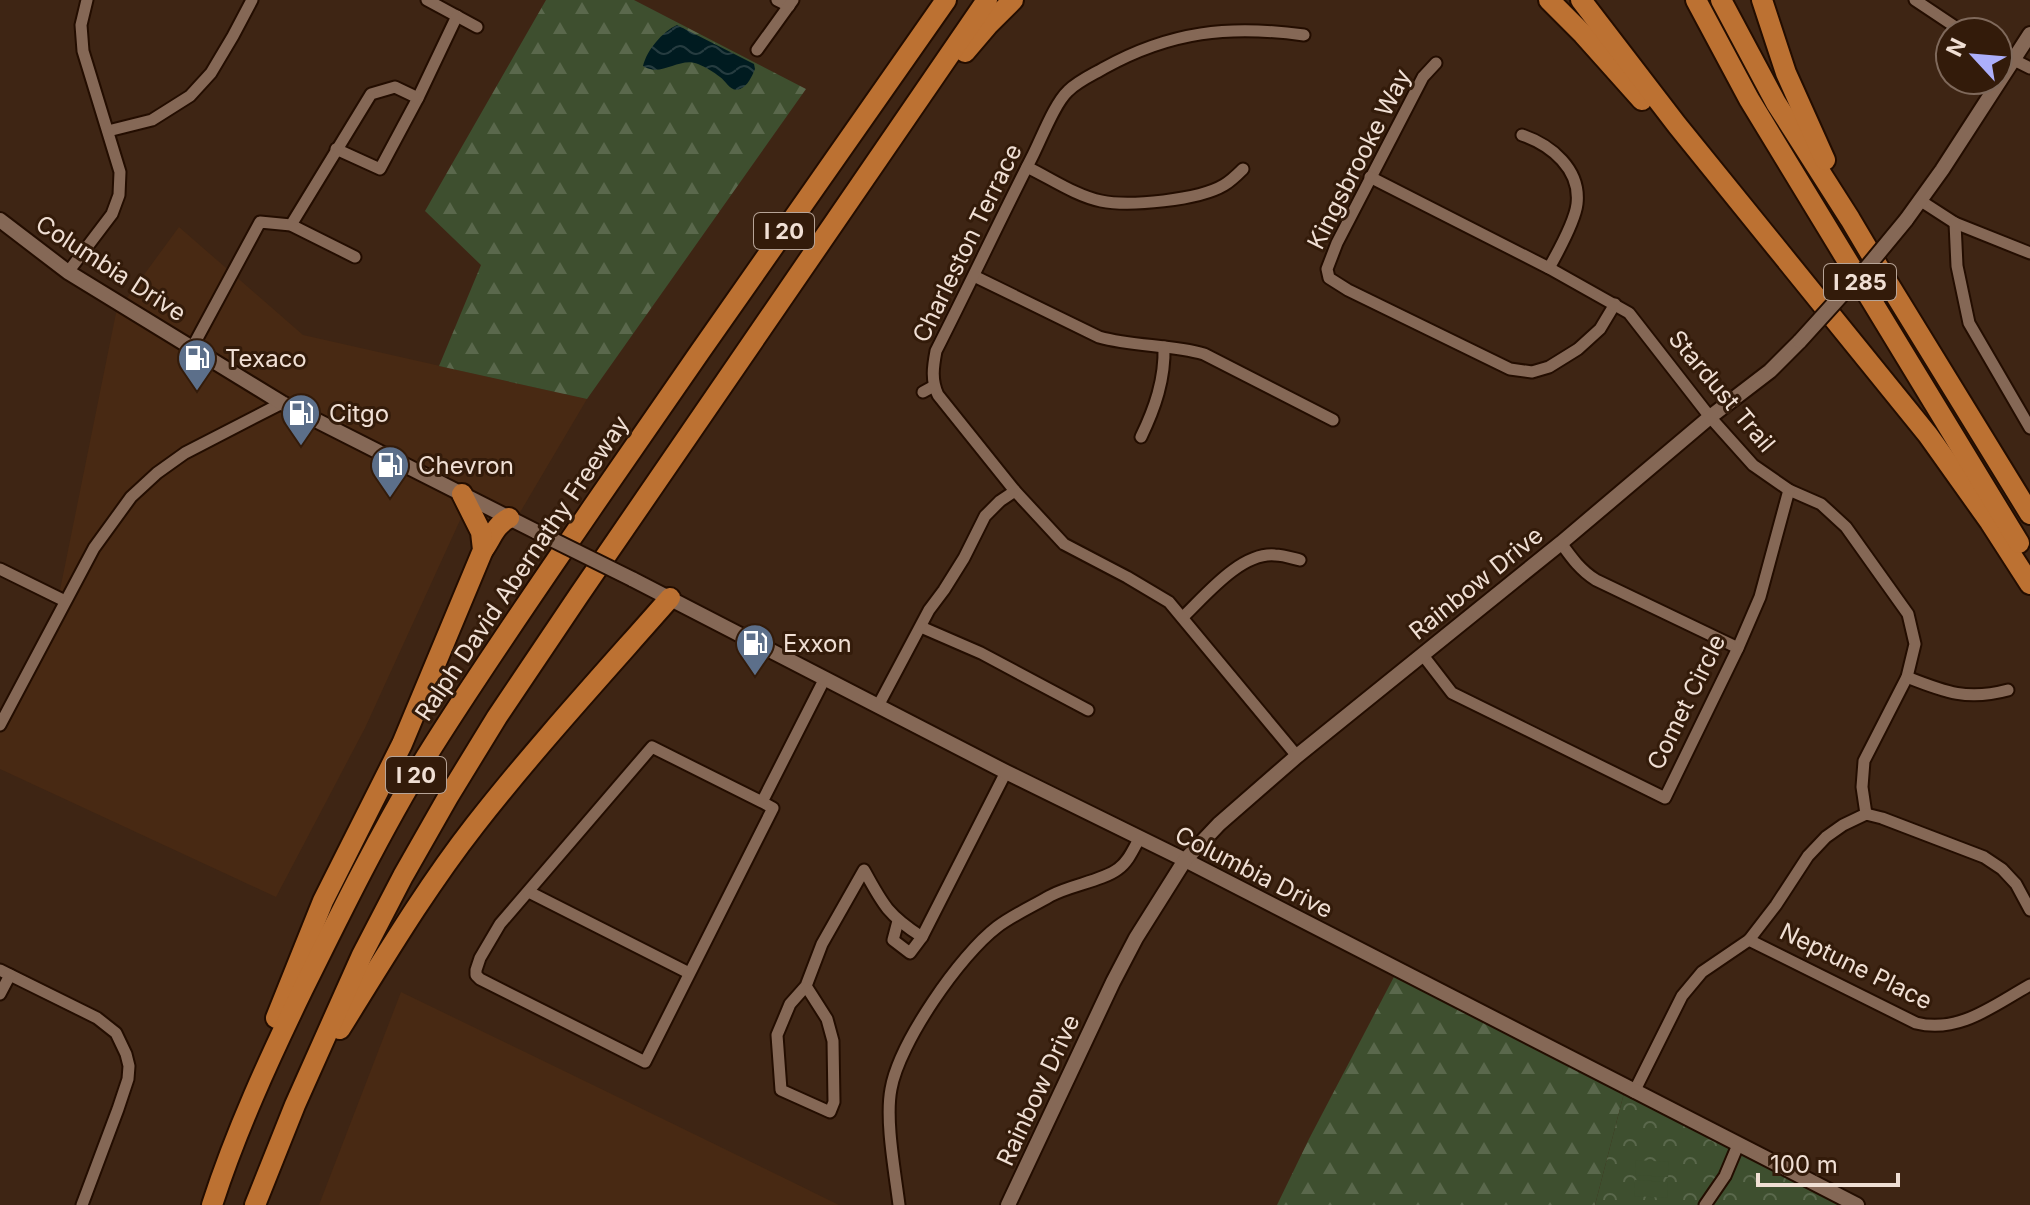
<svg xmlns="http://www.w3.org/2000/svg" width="2030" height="1205" font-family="Inter,sans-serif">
	<defs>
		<pattern id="forest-firs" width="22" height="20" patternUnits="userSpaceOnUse" patternTransform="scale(2)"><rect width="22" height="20" fill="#3e4f2f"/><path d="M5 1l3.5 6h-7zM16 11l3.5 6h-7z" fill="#5a684c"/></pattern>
		<pattern id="park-crowns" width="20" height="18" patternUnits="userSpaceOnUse" patternTransform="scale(2)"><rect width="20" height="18" fill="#3e4f2f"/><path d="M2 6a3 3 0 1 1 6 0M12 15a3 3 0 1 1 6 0" fill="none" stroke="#5a684c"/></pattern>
		<pattern id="water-waves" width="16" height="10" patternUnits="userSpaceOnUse" patternTransform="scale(2)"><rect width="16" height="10" fill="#001b20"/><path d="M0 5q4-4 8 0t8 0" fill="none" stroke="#263c40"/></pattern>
	</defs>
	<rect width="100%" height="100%" fill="#3e2514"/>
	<g fill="#482913">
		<path d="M179,227L303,335L587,399L512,526L467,505L365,728L276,897L0,769V720L58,600L116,313Z"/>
		<path d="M401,992L661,1118L839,1205H319Z"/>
	</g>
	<g fill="url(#forest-firs)">
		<path d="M546,0H634L806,89L587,399L439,366L481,265L425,211Z"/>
		<path d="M1397,971L1624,1093L1595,1205H1277L1309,1139Z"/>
	</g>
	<path fill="url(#park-crowns)" d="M1624,1093L1856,1205H1595Z"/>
	<g fill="#3e4f2f">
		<path d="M1636,1160L1669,1162L1668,1177L1635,1175Z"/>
		<path d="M1635,1180L1668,1182L1667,1198L1634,1196Z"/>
	</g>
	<path fill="url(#water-waves)" d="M677,25L754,64L755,69C752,76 748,86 740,89C731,93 726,81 720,77C714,72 705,67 698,64C680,56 661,78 643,66C647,50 662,32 677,25Z"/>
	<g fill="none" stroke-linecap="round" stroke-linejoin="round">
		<defs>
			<g id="street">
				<path d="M427,0L477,27"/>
				<path d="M777,0L789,6"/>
				<path d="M1915,0L1963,32"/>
				<path d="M757,50L793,0"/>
				<path d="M1998,52L2030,68"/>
				<path d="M1436,63L1423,77L1337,243L1327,269L1329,278L1348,290L1510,369L1532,372L1549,367L1578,349L1600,329L1615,304"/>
				<path d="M108,131L152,120L190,96L211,73L233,36L252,0"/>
				<path d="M1522,135C1551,145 1581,169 1577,204C1575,221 1558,252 1549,268"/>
				<path d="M336,149L380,169L418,98L457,16"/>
				<path d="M1027,167C1050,178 1076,196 1101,201C1129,207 1199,200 1224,185C1231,181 1237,175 1243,169"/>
				<path d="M1370,177L1549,268L1629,313L1710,417L1753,465L1789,490L1821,504L1846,527L1908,614L1915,644L1907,677L1864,761L1862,787L1866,814"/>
				<path d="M1921,201L1955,223L2030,253"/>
				<path d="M1955,223L1957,266L1969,323L2030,428"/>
				<path d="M291,225L371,94L395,87L418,98"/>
				<path d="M68,272L112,214L119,195L120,172L83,51L81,25L87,0"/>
				<path d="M974,276L1099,337C1134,347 1170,344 1204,354L1333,420"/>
				<path d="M192,348L260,222L291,225L355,257"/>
				<path d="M923,392L934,386"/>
				<path d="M1141,437C1155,408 1165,379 1164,347"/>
				<path d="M1561,543C1571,557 1580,570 1596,580L1738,648"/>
				<path d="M0,569L65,601"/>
				<path d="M1183,617C1206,595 1241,552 1275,555C1283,555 1292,558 1300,560"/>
				<path d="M921,627L981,653L1088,710"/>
				<path d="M1422,654L1452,693L1665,798L1738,648L1760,597L1789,490"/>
				<path d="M1907,677C1945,692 1967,701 2008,690"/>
				<path d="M878,706L929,610L944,590L964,558L985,516L1000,501L1015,491"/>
				<path d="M0,725L94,548L131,497L157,473L185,453L282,403"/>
				<path d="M1297,756L1169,602L1127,577L1064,544L1015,491L938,395C931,380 933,367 936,351C969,286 1000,220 1033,155C1042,137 1055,103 1068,91C1078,81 1092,75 1104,68C1171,31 1229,25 1304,35"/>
				<path d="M762,802L773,808L645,1062L480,979L476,975V970L480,958L500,924L652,747L762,802L825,678"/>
				<path d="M529,892L689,973"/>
				<path d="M898,921L893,940L910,953L922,937"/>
				<path d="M1749,940L1916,1023C1959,1034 1994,1005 2030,985"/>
				<path d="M0,970L97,1018L116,1033L126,1054L129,1066L128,1079L118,1109L82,1205"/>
				<path d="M806,986L827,1019L833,1041L834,1102L830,1112L781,1090L777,1035L790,1004L806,986L822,944L864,870C883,905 888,915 922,937L1006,772"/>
				<path d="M0,994L10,975"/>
				<path d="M1634,1092L1682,996L1702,972L1749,940L1776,905L1808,856L1826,837L1843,825L1866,814L1882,818L1984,857L2002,869L2016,884L2030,910"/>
				<path d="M899,1205C895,1172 885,1120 891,1089C899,1043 960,955 997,927C1013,915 1033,906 1050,896C1070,885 1102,881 1118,869C1128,862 1133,850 1139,839"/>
				<path d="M1705,1205L1725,1176L1738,1145"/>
			</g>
			<g id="secondary">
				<path d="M0,220L68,272L282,403L537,532"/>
				<path d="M1906,220L1942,170L2030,34"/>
				<path d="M632,579L1006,772L1185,860L1857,1205"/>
				<path d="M1008,1205L1113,982L1136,938L1185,860L1219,824L1297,756L1561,543L1710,417L1770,371L1800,341"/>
			</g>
			<g id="highway">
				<path d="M1549,0L1583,34L1642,100"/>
				<path d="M1581,0L1677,125L1928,435L1990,522L2030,584"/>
				<path d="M1696,0L1749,99L2019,543"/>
				<path d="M1721,0L1776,103L1850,219L1882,273L2030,514"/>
				<path d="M1762,0L1786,73L1825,160"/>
				<path d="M965,52L988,25L1013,0"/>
				<path d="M483,550C492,538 494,526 509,518"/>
				<path d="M276,1018L323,901L402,744L483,550L481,532L462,494"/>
				<path d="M340,1029C383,960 425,889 475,825C536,747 604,673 670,598"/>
				<path d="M212,1205C236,1131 269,1059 303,989C342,910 381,831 426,757C479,672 536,590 592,508C709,338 827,169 946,0"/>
				<path d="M255,1205L295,1105L362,955L403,876L448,797L497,717L579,595L987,0"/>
			</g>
		</defs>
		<use href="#street" stroke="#230d00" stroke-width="15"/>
		<use href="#secondary" stroke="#230d00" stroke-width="18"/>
		<use href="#highway" stroke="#230d00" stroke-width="24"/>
		<use href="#street" stroke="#856856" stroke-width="11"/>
		<use href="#secondary" stroke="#856856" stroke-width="14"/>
		<use href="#highway" stroke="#bc7132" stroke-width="20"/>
		<defs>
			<g id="secondary-bridge">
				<path d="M1800,341L1868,266L1906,220"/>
				<path d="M537,532L632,579"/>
			</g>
		</defs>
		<use href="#secondary-bridge" stroke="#230d00" stroke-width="18" stroke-linecap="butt"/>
		<use href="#secondary-bridge" stroke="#856856" stroke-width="14"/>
	</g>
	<defs>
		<symbol id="fuel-pin" viewBox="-11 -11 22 30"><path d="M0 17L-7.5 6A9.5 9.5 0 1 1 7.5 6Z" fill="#5c6f8a" stroke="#331b0a"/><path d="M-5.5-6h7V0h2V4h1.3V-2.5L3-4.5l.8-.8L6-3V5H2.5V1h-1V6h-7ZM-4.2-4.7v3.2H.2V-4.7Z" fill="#fff"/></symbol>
	</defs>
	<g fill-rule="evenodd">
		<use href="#fuel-pin" x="175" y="336" width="44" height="60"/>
		<use href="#fuel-pin" x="279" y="391" width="44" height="60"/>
		<use href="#fuel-pin" x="368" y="443" width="44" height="60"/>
		<use href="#fuel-pin" x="733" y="621" width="44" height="60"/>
	</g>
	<g text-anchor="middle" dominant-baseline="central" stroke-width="6" stroke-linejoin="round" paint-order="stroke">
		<g fill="#331b0a" stroke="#b7a497" stroke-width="2">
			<rect x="754" y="213" width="60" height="36" rx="6"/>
			<rect x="1824" y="264" width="72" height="36" rx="6"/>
			<rect x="386" y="757" width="60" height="36" rx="6"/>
		</g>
		<g font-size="22" font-weight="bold" fill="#f0dfd4">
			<text x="784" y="231">I 20</text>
			<text x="1860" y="282">I 285</text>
			<text x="416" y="775">I 20</text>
		</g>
		<g font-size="24" fill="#f0dfd4" stroke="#331b0a">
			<text transform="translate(1359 159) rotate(-63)">Kingsbrooke Way</text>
			<text transform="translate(967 243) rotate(-64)">Charleston Terrace</text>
			<text transform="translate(111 268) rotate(33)">Columbia Drive</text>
			<text transform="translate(1722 391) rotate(50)">Stardust Trail</text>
			<text transform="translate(522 568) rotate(-56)">Ralph David Abernathy Freeway</text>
			<text transform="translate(1476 583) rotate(-39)">Rainbow Drive</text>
			<text transform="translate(1686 702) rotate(-64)">Comet Circle</text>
			<text transform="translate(1254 872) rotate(27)">Columbia Drive</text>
			<text transform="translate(1856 966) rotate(26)">Neptune Place</text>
			<text transform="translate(1038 1090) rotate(-65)">Rainbow Drive</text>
		</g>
		<g font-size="24" fill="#f0dfd4" stroke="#331b0a" text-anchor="start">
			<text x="225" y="358">Texaco</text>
			<text x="329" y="413">Citgo</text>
			<text x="418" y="465">Chevron</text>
			<text x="783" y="643">Exxon</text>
		</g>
	</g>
	<g transform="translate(1974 56) rotate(296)"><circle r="38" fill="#331b0a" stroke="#7f695b" stroke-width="2"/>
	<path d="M0-6L14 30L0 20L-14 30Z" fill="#acaffb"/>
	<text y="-12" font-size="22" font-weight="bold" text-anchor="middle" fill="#f0dfd4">N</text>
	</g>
	<path d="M1758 1173v12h140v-12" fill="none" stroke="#f0dfd4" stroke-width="4"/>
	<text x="1770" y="1173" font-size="24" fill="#f0dfd4" stroke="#331b0a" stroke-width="6" paint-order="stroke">100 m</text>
</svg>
